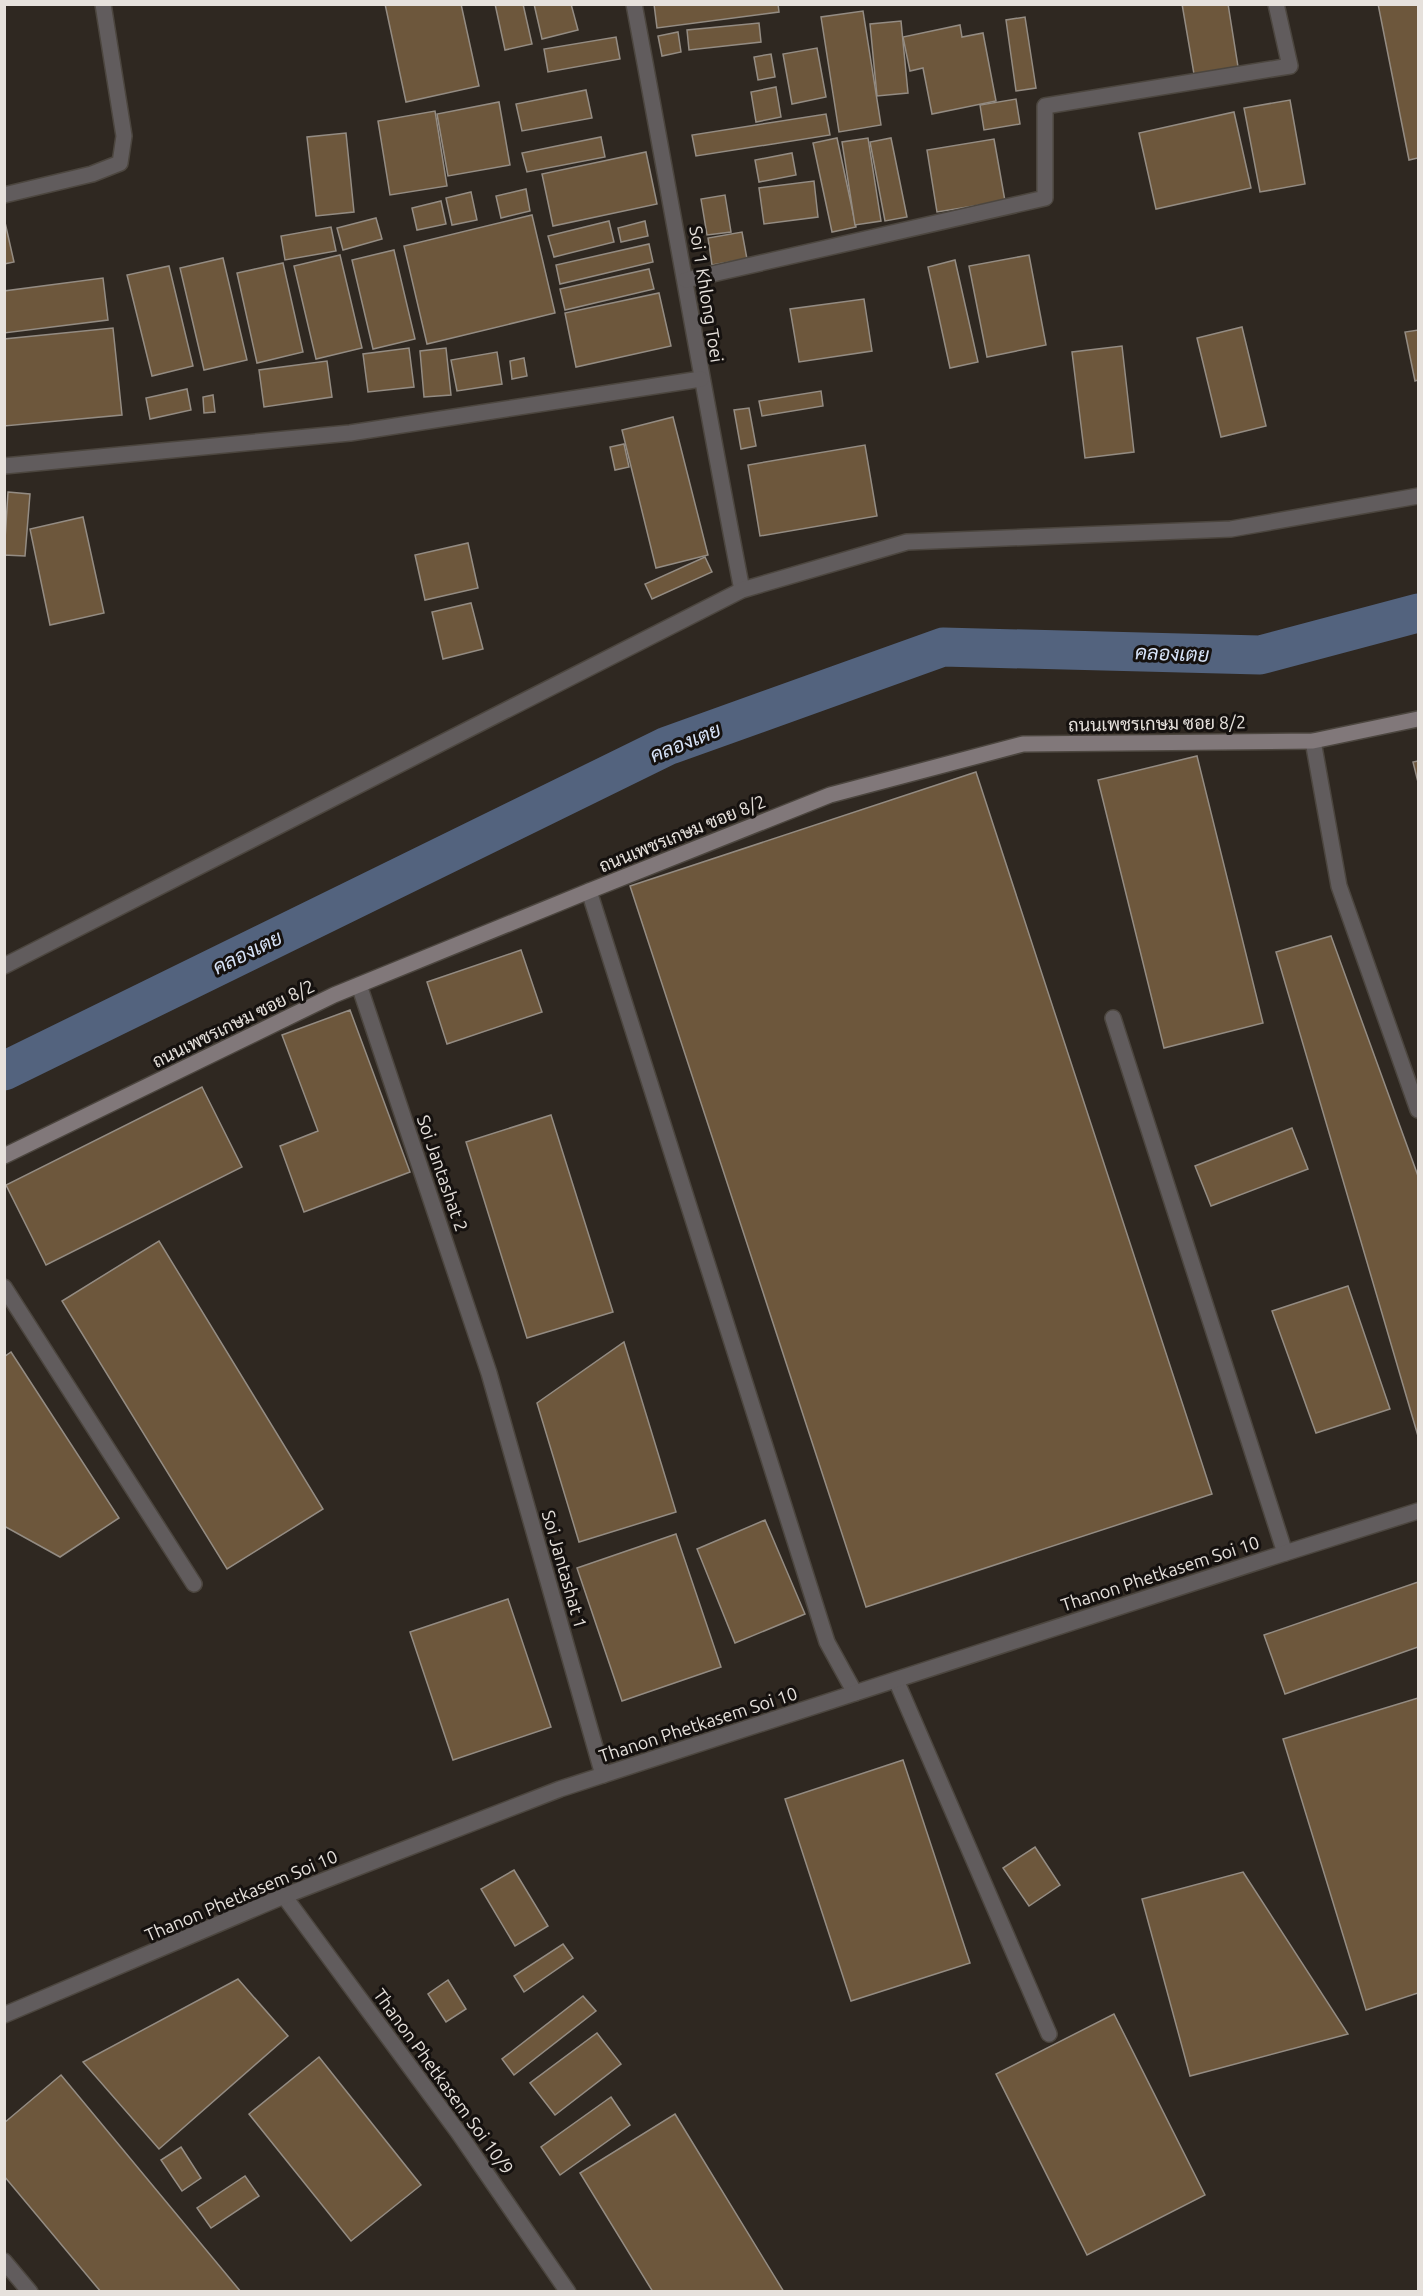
<svg xmlns="http://www.w3.org/2000/svg" width="1423" height="2296" font-family="Ubuntu,Sarabun,sans-serif">
	<rect width="100%" height="100%" fill="#2f2821"/>
	<g fill="none" stroke-linecap="round" stroke-linejoin="round">
		<path stroke="#53637e" stroke-width="39" d="M4,1071L667,746L943,647L1260,655L1418,613"/>
	</g>
	<g fill="#6d573c" stroke="#948c83" stroke-width="1.5">
		<path d="M385,4H461L479,86L406,102Z"/>
		<path d="M495,4H523L532,44L505,50Z"/>
		<path d="M534,4H571L578,30L542,39Z"/>
		<path d="M654,4H778L779,12L657,28Z"/>
		<path d="M1182,4H1228L1239,73L1195,80Z"/>
		<path d="M1378,4H1418V158L1409,160Z"/>
		<path d="M863,11L881,125L839,132L821,17Z"/>
		<path d="M1025,17L1036,88L1016,91L1006,20Z"/>
		<path d="M901,21L908,93L877,96L870,24Z"/>
		<path d="M759,23L761,42L689,50L687,30Z"/>
		<path d="M960,25L962,37L983,33L996,101L932,114L923,68L910,71L903,37Z"/>
		<path d="M678,32L681,52L662,56L658,36Z"/>
		<path d="M616,37L620,59L548,72L544,49Z"/>
		<path d="M817,48L826,97L792,104L783,54Z"/>
		<path d="M771,54L775,77L758,80L754,57Z"/>
		<path d="M776,87L781,117L756,122L751,92Z"/>
		<path d="M586,90L592,118L522,131L516,104Z"/>
		<path d="M1016,99L1020,124L984,130L980,105Z"/>
		<path d="M1290,100L1305,184L1260,192L1244,108Z"/>
		<path d="M499,102L510,165L448,176L437,114Z"/>
		<path d="M435,111L447,186L390,195L378,121Z"/>
		<path d="M1234,112L1251,188L1156,209L1139,133Z"/>
		<path d="M826,114L830,135L696,156L692,135Z"/>
		<path d="M346,133L354,212L316,216L307,137Z"/>
		<path d="M601,137L605,157L527,172L522,153Z"/>
		<path d="M837,138L856,227L832,232L813,143Z"/>
		<path d="M868,138L881,221L855,225L842,142Z"/>
		<path d="M891,138L907,217L885,221L870,142Z"/>
		<path d="M994,139L1005,201L937,212L927,150Z"/>
		<path d="M646,152L657,204L553,226L542,174Z"/>
		<path d="M792,153L796,175L759,182L755,160Z"/>
		<path d="M814,181L818,217L764,224L759,188Z"/>
		<path d="M526,189L530,211L501,218L496,196Z"/>
		<path d="M471,192L477,220L452,225L446,198Z"/>
		<path d="M725,195L731,232L707,235L701,199Z"/>
		<path d="M441,201L446,224L417,230L412,208Z"/>
		<path d="M532,215L555,313L427,344L404,246Z"/>
		<path d="M4,218L14,262L4,264Z"/>
		<path d="M376,218L382,239L343,250L337,228Z"/>
		<path d="M609,221L614,242L554,257L548,236Z"/>
		<path d="M645,221L648,236L621,242L618,228Z"/>
		<path d="M331,227L336,251L285,260L281,236Z"/>
		<path d="M742,232L747,259L712,265L708,238Z"/>
		<path d="M649,244L653,262L560,284L556,265Z"/>
		<path d="M394,250L415,339L373,349L352,260Z"/>
		<path d="M340,255L362,348L316,359L294,266Z"/>
		<path d="M1029,255L1046,345L987,357L969,266Z"/>
		<path d="M223,258L247,360L204,370L180,268Z"/>
		<path d="M955,260L978,362L950,368L928,267Z"/>
		<path d="M283,263L303,352L257,363L237,273Z"/>
		<path d="M169,266L193,366L152,376L127,275Z"/>
		<path d="M649,269L654,289L565,310L560,289Z"/>
		<path d="M103,278L108,320L4,333V291Z"/>
		<path d="M659,293L671,346L576,367L565,313Z"/>
		<path d="M864,299L872,351L799,362L790,309Z"/>
		<path d="M1242,327L1266,426L1221,437L1197,338Z"/>
		<path d="M113,328L122,415L4,426V339Z"/>
		<path d="M1418,330V380L1415,381L1405,332Z"/>
		<path d="M1122,346L1134,452L1085,458L1072,352Z"/>
		<path d="M409,348L414,387L368,392L363,354Z"/>
		<path d="M446,348L451,395L424,397L420,351Z"/>
		<path d="M497,352L502,384L457,391L451,360Z"/>
		<path d="M524,358L527,376L512,379L510,361Z"/>
		<path d="M327,361L332,397L264,407L259,370Z"/>
		<path d="M187,389L191,410L150,419L146,398Z"/>
		<path d="M821,391L823,406L762,416L759,401Z"/>
		<path d="M213,395L215,412L204,413L203,397Z"/>
		<path d="M749,408L756,446L741,449L734,410Z"/>
		<path d="M673,417L708,555L656,568L622,430Z"/>
		<path d="M624,444L629,467L615,470L610,447Z"/>
		<path d="M865,445L877,516L760,536L748,465Z"/>
		<path d="M8,492L30,494L25,556L4,555Z"/>
		<path d="M83,517L104,613L50,625L30,529Z"/>
		<path d="M468,543L478,588L425,600L415,555Z"/>
		<path d="M705,557L712,572L652,599L645,584Z"/>
		<path d="M471,603L483,649L443,659L432,612Z"/>
		<path d="M1197,756L1263,1023L1164,1048L1098,780Z"/>
		<path d="M1418,761V782L1413,762Z"/>
		<path d="M976,772L1212,1494L866,1607L630,886Z"/>
		<path d="M1331,936L1418,1176V1436L1276,952Z"/>
		<path d="M521,950L542,1012L447,1044L427,982Z"/>
		<path d="M350,1010L410,1172L304,1212L280,1146L318,1131L282,1035Z"/>
		<path d="M202,1087L242,1167L46,1265L6,1185Z"/>
		<path d="M551,1115L613,1312L527,1338L466,1142Z"/>
		<path d="M1292,1128L1308,1169L1211,1206L1195,1166Z"/>
		<path d="M159,1241L323,1509L227,1569L62,1301Z"/>
		<path d="M1348,1286L1390,1409L1316,1433L1272,1311Z"/>
		<path d="M624,1342L676,1512L579,1542L537,1403Z"/>
		<path d="M11,1352L119,1518L60,1557L4,1526V1357Z"/>
		<path d="M765,1520L805,1614L735,1643L697,1549Z"/>
		<path d="M676,1534L721,1667L622,1701L577,1568Z"/>
		<path d="M1418,1582V1647L1285,1694L1264,1635Z"/>
		<path d="M508,1599L551,1727L453,1760L410,1632Z"/>
		<path d="M1418,1698V1993L1366,2010L1283,1739Z"/>
		<path d="M903,1760L970,1963L851,2001L785,1799Z"/>
		<path d="M1035,1847L1060,1885L1029,1906L1003,1868Z"/>
		<path d="M514,1870L548,1926L515,1946L481,1889Z"/>
		<path d="M1243,1872L1348,2034L1190,2076L1142,1899Z"/>
		<path d="M563,1944L573,1958L524,1992L514,1976Z"/>
		<path d="M238,1979L288,2036L159,2149L83,2062Z"/>
		<path d="M448,1980L466,2009L446,2022L428,1994Z"/>
		<path d="M583,1996L596,2011L514,2075L502,2059Z"/>
		<path d="M1114,2014L1205,2195L1087,2255L996,2074Z"/>
		<path d="M597,2033L621,2064L555,2115L530,2083Z"/>
		<path d="M319,2057L421,2185L351,2241L249,2114Z"/>
		<path d="M61,2075L241,2292H101L4,2176V2123Z"/>
		<path d="M611,2097L630,2125L560,2175L541,2147Z"/>
		<path d="M675,2114L784,2292H653L580,2173Z"/>
		<path d="M181,2147L201,2178L182,2191L161,2160Z"/>
		<path d="M245,2176L259,2196L211,2228L197,2208Z"/>
	</g>
	<g fill="none" stroke-linecap="round" stroke-linejoin="round">
		<defs>
			<g id="lane">
				<path d="M589,891L827,1642L855,1693"/>
				<path d="M896,1680L1049,2034"/>
			</g>
			<g id="street">
				<path d="M634,4C671,200 704,395 742,590"/>
				<path d="M4,195L92,174L120,163L124,136L103,4"/>
				<path d="M686,280L1045,198V106L1290,66L1276,4"/>
				<path d="M4,466L350,433L701,379"/>
				<path d="M1313,741L1339,886L1418,1110"/>
				<path d="M4,966L742,590L907,542L1231,529L1418,496"/>
				<path d="M359,985L489,1373L603,1775"/>
				<path d="M1113,1018L1285,1553"/>
				<path d="M4,1287L194,1584"/>
				<path d="M284,1896L458,2132L568,2292"/>
				<path d="M4,2015L284,1896L560,1789L1285,1553L1418,1511"/>
				<path d="M4,2261L30,2292"/>
			</g>
			<path id="secondary" d="M4,1156L334,995L589,891L830,795L1023,744L1313,741L1418,719"/>
		</defs>
		<use href="#lane" stroke="#4c463f" stroke-width="18"/>
		<use href="#street" stroke="#4c463f" stroke-width="18"/>
		<use href="#secondary" stroke="#4c463f" stroke-width="18"/>
		<use href="#lane" stroke="#615c5d" stroke-width="15"/>
		<use href="#street" stroke="#615c5d" stroke-width="15"/>
		<use href="#secondary" stroke="#81787a" stroke-width="15"/>
	</g>
	<g text-anchor="middle" dominant-baseline="central" stroke-width="6" stroke-linejoin="round" paint-order="stroke">
		<g font-size="18" fill="#e6e1dc" stroke="#15110f">
			<text transform="translate(707 294) rotate(81)">Soi 1 Khlong Toei</text>
			<text transform="translate(1157 723) rotate(-1)">ถนนเพชรเกษม ซอย 8/2</text>
			<text transform="translate(682 833) rotate(-22)">ถนนเพชรเกษม ซอย 8/2</text>
			<text transform="translate(233 1023) rotate(-26)">ถนนเพชรเกษม ซอย 8/2</text>
			<text transform="translate(443 1173) rotate(71)">Soi Jantashat 2</text>
			<text transform="translate(565 1569) rotate(74)">Soi Jantashat 1</text>
			<text transform="translate(1160 1573) rotate(-18)">Thanon Phetkasem Soi 10</text>
			<text transform="translate(698 1724) rotate(-18)">Thanon Phetkasem Soi 10</text>
			<text transform="translate(241 1895) rotate(-23)">Thanon Phetkasem Soi 10</text>
			<text transform="translate(444 2081) rotate(54)">Thanon Phetkasem Soi 10/9</text>
		</g>
		<g font-size="20" font-style="italic" fill="#d7e3f8" stroke="#15110f">
			<text transform="translate(1172 653) rotate(2)">คลองเตย</text>
			<text transform="translate(685 742) rotate(-22)">คลองเตย</text>
			<text transform="translate(247 952) rotate(-26)">คลองเตย</text>
		</g>
	</g>
	<rect width="1423" height="2296" fill="none" stroke="#e6e1dc" stroke-width="12"/>
</svg>
